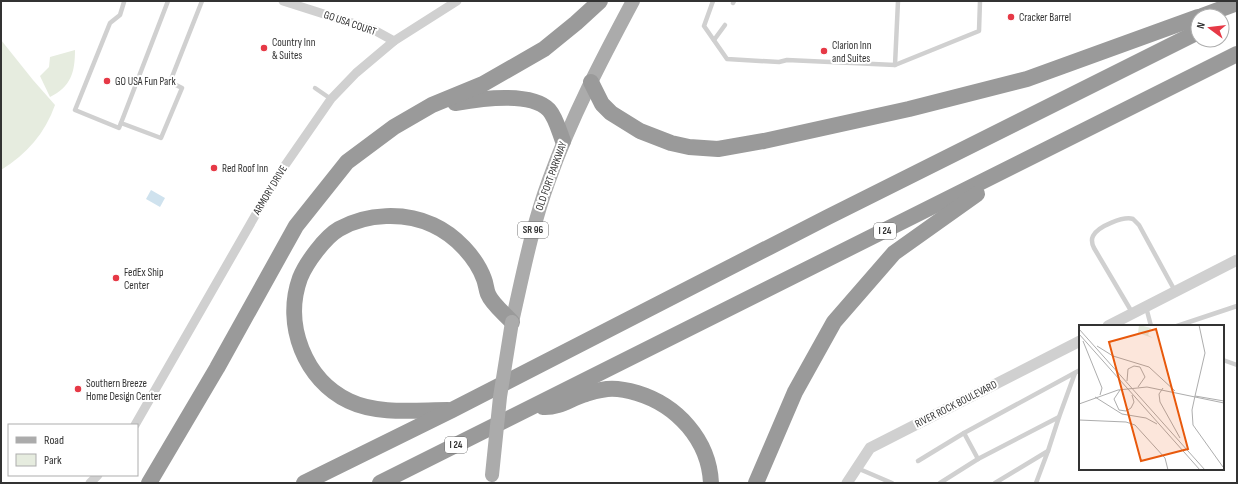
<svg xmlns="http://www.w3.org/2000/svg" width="1238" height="484" font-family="'Sofia Sans Condensed',sans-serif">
	<rect width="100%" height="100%" fill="#fff"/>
	<g fill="#e6ecdf">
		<path d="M1,40L33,80L55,105C45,133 27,154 1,170Z"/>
		<path d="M75,50C75,72 71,87 50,97L40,76L49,67L50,57Z"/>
	</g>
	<path fill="#cfe2ee" d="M151,190L165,198L160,207L146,199Z"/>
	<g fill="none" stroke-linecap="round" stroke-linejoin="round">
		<g stroke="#d0d0d0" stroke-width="4.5">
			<path d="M168,1L121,123L161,138L182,88L170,82L202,1"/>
			<path d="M713,1L704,26L727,59L779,62L787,60L895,65L898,1"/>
			<path d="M733,3L734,1"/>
			<path d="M714,40L725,25"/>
			<path d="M895,65L979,31L980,1"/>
			<path d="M315,88L331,99"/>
			<path d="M121,123L119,128L75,110L110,23L120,15L124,2"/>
			<path d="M1146,307L1151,326"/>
			<path d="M1133,314L1094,248C1092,244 1091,240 1093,236C1098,226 1124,216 1133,219L1139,225L1175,291"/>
			<path d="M1177,326L1237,306"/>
			<path d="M1223,360L1237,365"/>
			<path d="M1048,451L1059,417"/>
			<path d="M978,459L1059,417L1075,373"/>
			<path d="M918,461L964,433"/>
			<path d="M857,468L892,483"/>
			<path d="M940,483L978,459L964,433L1080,370"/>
			<path d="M995,483L1048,451L1036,483"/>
		</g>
		<g stroke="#d0d0d0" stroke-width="9">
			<path d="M283,1L374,30L394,41"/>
			<path d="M135,425L279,174L331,99L356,73L394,41L457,1"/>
			<path d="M90,483L98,475"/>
		</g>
		<g stroke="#d0d0d0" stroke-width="11">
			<path d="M1108,326L1237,260"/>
			<path d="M847,483L870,448L1080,341"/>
		</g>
		<path stroke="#ababab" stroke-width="14" d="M512,322C523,274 532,226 549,180C571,118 602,59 633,1"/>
		<g stroke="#9a9a9a" stroke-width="16">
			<path d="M1202,16L1237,3"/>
			<path d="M591,82L602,104L611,113L640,131L671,143L689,147L718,149L764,141L909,109L1027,79L1198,17"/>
			<path d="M455,103C478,99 531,91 549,110C556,118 559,131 563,141"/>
			<path d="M543,407C560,408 571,398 586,394C593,391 600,390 607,389C617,388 627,390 637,393C677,405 709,440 711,483"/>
			<path d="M448,410C417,410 378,415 349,401C305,380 283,325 300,278C306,263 325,237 339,229C367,213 405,212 433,225C455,235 476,257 484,279C486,284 486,289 488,294C492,304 505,314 512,322"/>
			<path d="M149,483L217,368L296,226L347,162L394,127L432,105L483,84L544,49L576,23L600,1"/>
			<path d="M304,483L452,410L828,217L1198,32"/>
			<path d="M380,483L1237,54"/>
			<path d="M756,483L795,392L834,322L894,253L977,194"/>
		</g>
		<path stroke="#ababab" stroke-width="14" d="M492,475L500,397L512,322"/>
	</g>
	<g fill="#e63946" stroke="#fff" stroke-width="1.5">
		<circle cx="1011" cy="17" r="4"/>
		<circle cx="264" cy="48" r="4"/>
		<circle cx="824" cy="51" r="4"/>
		<circle cx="107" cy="81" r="4"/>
		<circle cx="214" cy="168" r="4"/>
		<circle cx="116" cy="278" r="4"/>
		<circle cx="78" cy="389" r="4"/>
	</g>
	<g text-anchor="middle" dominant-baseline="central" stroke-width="4" stroke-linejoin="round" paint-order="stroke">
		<g fill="#fff" stroke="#707070" stroke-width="1">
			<rect x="518" y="222" width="30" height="16" rx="3"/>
			<rect x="874" y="223" width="22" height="16" rx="3"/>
			<rect x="445" y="437" width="22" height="16" rx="3"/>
		</g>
		<g font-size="10" font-weight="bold" fill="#333">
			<text x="533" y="230">SR 96</text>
			<text x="885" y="231">I 24</text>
			<text x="456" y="445">I 24</text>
		</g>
		<g font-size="11" fill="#333" stroke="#fff" text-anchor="start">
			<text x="1019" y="17">Cracker Barrel</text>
			<text x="272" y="42">Country Inn<tspan x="272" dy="13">&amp; Suites</tspan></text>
			<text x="832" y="45">Clarion Inn<tspan x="832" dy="13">and Suites</tspan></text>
			<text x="115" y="81">GO USA Fun Park</text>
			<text x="222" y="168">Red Roof Inn</text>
			<text x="124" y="272">FedEx Ship<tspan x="124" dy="13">Center</tspan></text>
			<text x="86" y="383">Southern Breeze<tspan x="86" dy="13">Home Design Center</tspan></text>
		</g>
		<g font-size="11" fill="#333" stroke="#fff">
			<text transform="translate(350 23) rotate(19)">GO USA COURT</text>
			<text transform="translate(551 176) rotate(-70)">OLD FORT PARKWAY</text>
			<text transform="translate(270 190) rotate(-59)">ARMORY DRIVE</text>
			<text transform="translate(956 404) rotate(-27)">RIVER ROCK BOULEVARD</text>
		</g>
	</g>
	<g transform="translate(1079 325)">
		<rect width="145" height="145" fill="#fff"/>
		<path d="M60,0L72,3L69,10L74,13L59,8Z" fill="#e6ecdf"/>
		<path fill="none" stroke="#adadad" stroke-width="1" d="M0,4L126,145M0,9L121,145M4,16L23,63L21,70M18,21L34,31L70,42L96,66M48,56L49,44L55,41L61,42L66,52L59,62M84,63L80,69L81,77L101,113M41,65L35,74L40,85L47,86L52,83L55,77L53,70M116,71L113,85L114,100L144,142M116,71L126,28L120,0M116,71L145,76M16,72L43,89L67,93L78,99M0,79L39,65L68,62L145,78M0,95L47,97L56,100L86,133L89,145"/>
		<path fill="#e8590c" fill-opacity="0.15" stroke="#e8590c" stroke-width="2" d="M77,4L109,124L62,136L30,17Z"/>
		<rect width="145" height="145" fill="none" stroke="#333" stroke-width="2"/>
	</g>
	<rect width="1238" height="484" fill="none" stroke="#333333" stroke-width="4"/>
	<rect x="8" y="424" width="130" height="52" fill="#ffffff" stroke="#adadad"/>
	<rect x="16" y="437" width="20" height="6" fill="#ababab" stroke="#adadad"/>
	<text x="44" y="444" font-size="12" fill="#333333">Road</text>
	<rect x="16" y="454" width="20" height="12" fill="#e6ecdf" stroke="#adadad"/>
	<text x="44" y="464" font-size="12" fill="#333333">Park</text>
	<g transform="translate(1210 28) rotate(285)"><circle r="19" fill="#ffffff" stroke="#adadad"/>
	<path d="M0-3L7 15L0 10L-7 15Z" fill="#e63946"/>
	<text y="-6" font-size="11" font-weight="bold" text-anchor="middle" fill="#333333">N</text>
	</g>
</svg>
